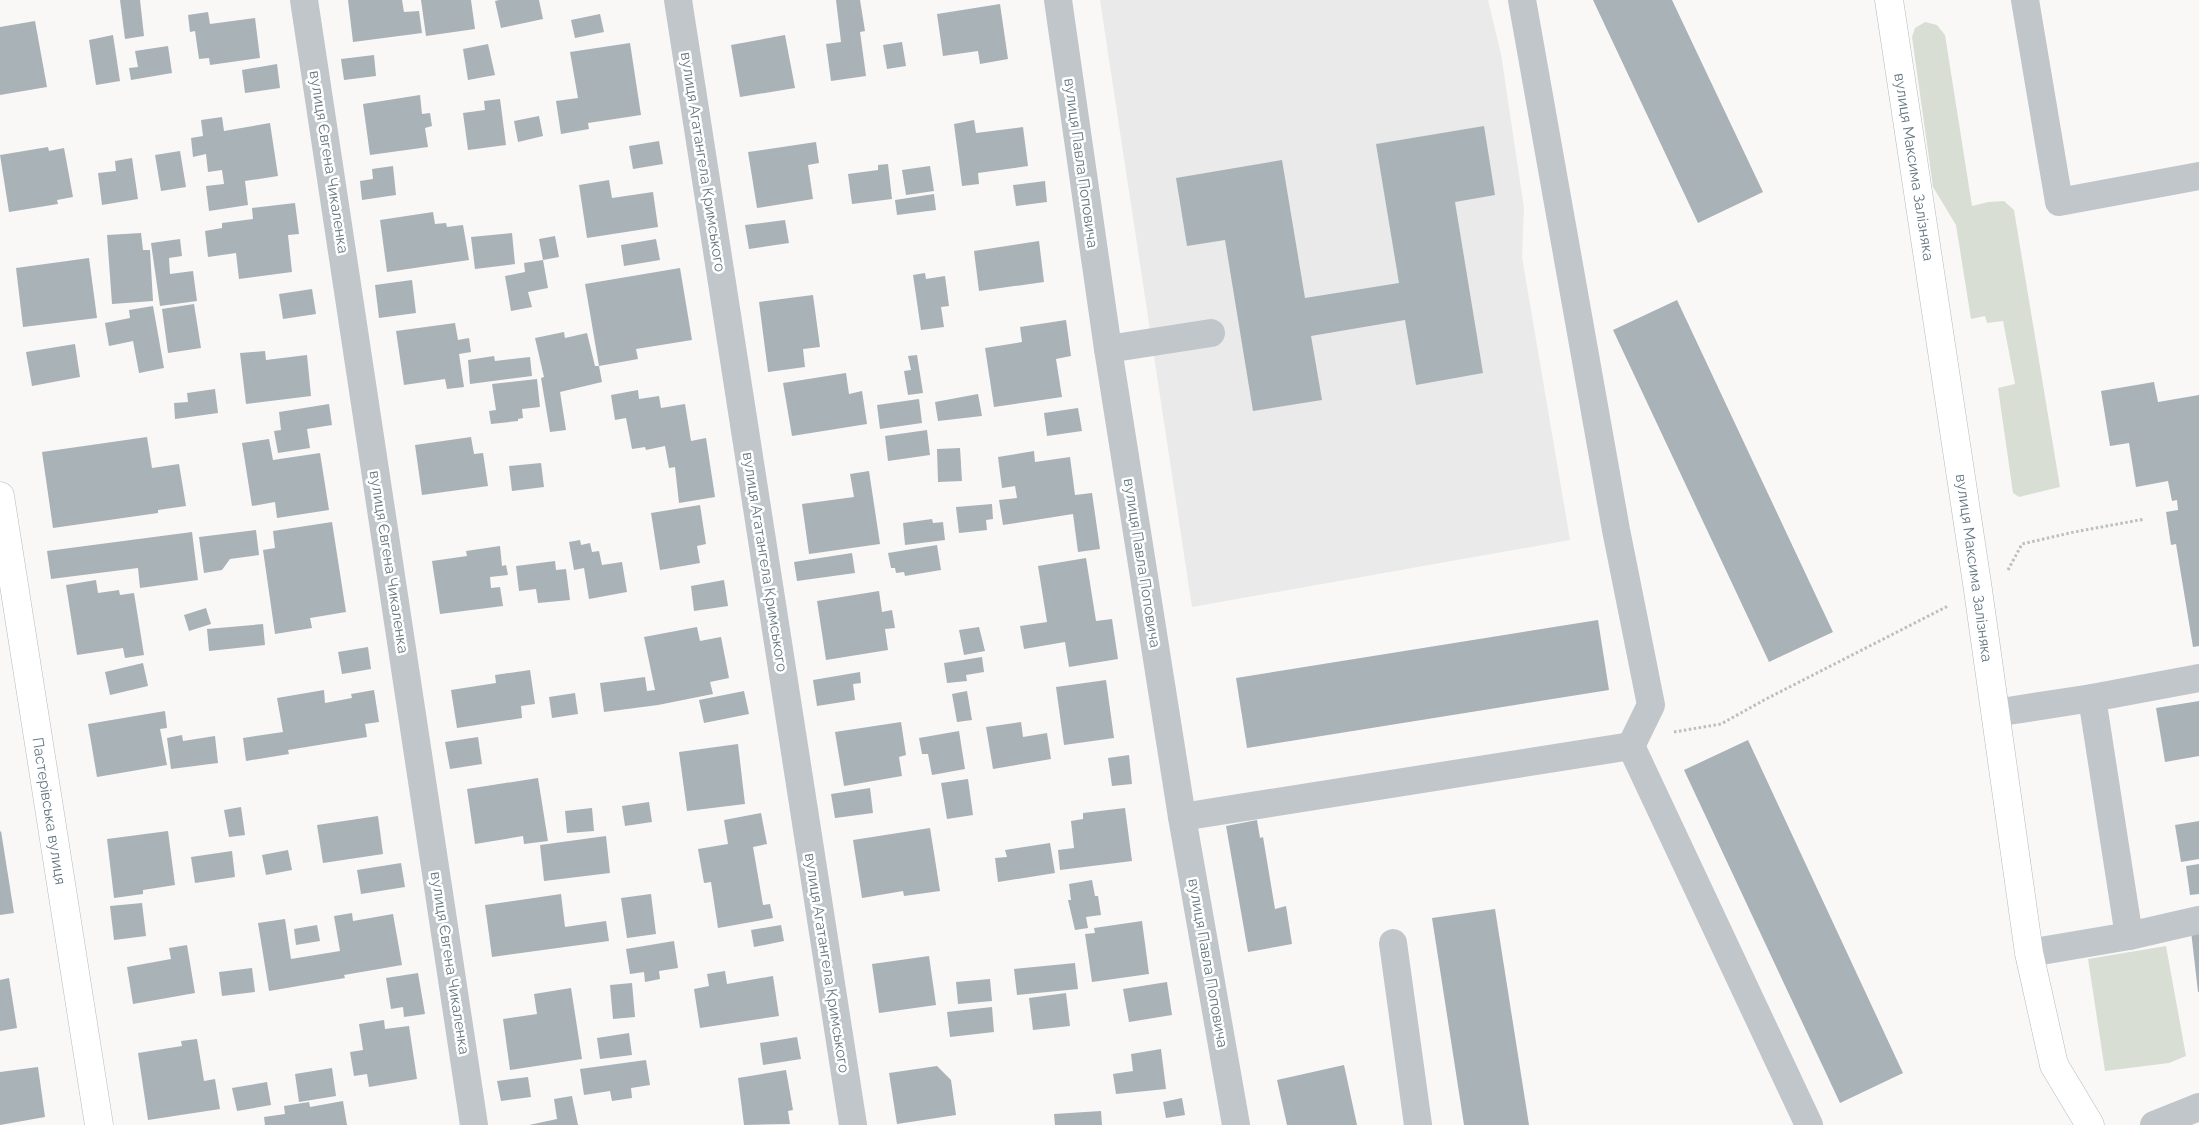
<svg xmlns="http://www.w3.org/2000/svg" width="2199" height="1125" font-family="Raleway,sans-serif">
	<rect width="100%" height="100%" fill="#f9f8f6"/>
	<path fill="#e9eae9" d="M1100,0H1488L1501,54L1524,208L1522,257L1570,540L1192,607Z"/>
	<g fill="#d9ded5">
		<path d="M1925,22L1937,25L1945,35L1972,206L1988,202L2004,201L2014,210L2060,487L2019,497L2013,493L1998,388L2015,384L2003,321L1987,323L1985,316L1971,319L1956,225L1933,187L1912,37L1915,28Z"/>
		<path d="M2166,946L2186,1056L2169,1063L2105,1071L2088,959Z"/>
	</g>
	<g fill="#a8b2b7">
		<path d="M120,0H140L144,36L125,39Z"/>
		<path d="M348,0H402L404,12L419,11L422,33L353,42Z"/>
		<path d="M421,0H471L475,29L426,36Z"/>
		<path d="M499,0H539L543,19L501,28L495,1Z"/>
		<path d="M836,0H860L865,31L860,32L861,39L866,76L831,81L826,44L841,42Z"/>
		<path d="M1593,0H1672L1763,192L1698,223Z"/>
		<path d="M1000,4L1008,59L980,64L978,51L943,56L937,14Z"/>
		<path d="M208,12L210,24L255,18L260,58L210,65L209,58L199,59L195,31L190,32L188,15Z"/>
		<path d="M600,14L604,32L575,38L571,20Z"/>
		<path d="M35,21L47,87L0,95V27Z"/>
		<path d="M113,35L120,81L96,85L89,40Z"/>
		<path d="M785,35L795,88L740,97L731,45Z"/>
		<path d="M902,42L906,66L887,69L883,45Z"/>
		<path d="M630,43L641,115L588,123L589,129L561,134L556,101L578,98L570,52Z"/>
		<path d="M488,44L495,75L468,80L463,49Z"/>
		<path d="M168,46L172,73L131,80L129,68L138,67L135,51Z"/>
		<path d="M374,55L376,76L344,80L341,59Z"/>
		<path d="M277,64L280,88L245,93L242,70Z"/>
		<path d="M420,95L422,114L430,113L432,126L425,128L428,147L370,155L363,104Z"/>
		<path d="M500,99L506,145L468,150L463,113L485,110L484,101Z"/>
		<path d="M539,116L543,136L518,142L514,121Z"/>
		<path d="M222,117L224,131L270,123L278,176L245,181L248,205L209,211L206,186L224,184L222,170L208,172L206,154L193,157L191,138L203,136L201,120Z"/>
		<path d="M974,120L976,133L1023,127L1028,166L978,173L979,184L962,186L954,124Z"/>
		<path d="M1484,126L1495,195L1455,202L1483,373L1416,385L1405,320L1311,336L1322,400L1253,411L1225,240L1187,246L1176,178L1282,160L1305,298L1399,283L1376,144Z"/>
		<path d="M659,141L663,164L633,169L629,146Z"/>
		<path d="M816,142L819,163L808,165L813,199L757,208L748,152Z"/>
		<path d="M48,147L49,151L64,148L73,197L57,200L58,204L9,212L0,155Z"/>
		<path d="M180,151L186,187L161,191L155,155Z"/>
		<path d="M132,158L138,199L102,205L98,173L116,171L115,161Z"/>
		<path d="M888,164L892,199L852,204L848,174L878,170V165Z"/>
		<path d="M393,166L396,195L362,200L360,181L373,179L372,169Z"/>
		<path d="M930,166L934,191L906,195L902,170Z"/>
		<path d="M609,180L612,198L653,192L658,227L587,238L579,185Z"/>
		<path d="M1045,181L1047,202L1016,206L1013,185Z"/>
		<path d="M934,194L936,210L897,215L895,200Z"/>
		<path d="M295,203L299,234L288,235L292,272L239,279L236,253L208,257L205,231L222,228V223L253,219L252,208Z"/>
		<path d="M433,212L435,224L446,223L447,227L463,225L469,260L387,272L380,220Z"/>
		<path d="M785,220L789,243L749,249L745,225Z"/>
		<path d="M141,233L143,250H150L153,301L112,304L107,235Z"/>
		<path d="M512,233L515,264L475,269L471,237Z"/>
		<path d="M555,236L559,257L543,260L539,239Z"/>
		<path d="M180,239L182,256L169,258L170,274L193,271L197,301L160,306L151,243Z"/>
		<path d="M656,239L660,260L624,266L621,245Z"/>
		<path d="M1039,241L1044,282L979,291L974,251Z"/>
		<path d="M89,258L97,318L23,327L16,268Z"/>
		<path d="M543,260L548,288L528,292L532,307L511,311L505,276L525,272L524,263Z"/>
		<path d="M680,268L692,340L636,349L638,359L599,366L585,284Z"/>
		<path d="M925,273L926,279L945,276L949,306L941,307L944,327L921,330L913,275Z"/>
		<path d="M412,280L416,313L379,318L375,285Z"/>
		<path d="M312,289L316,314L283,319L279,294Z"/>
		<path d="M813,295L820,347L803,349L805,367L768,372L759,302Z"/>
		<path d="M1677,300L1833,632L1769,662L1613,330Z"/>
		<path d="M194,304L201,348L168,353L162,309Z"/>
		<path d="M153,306L164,368L139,373L133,341L109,346L105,323L130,318L129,310Z"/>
		<path d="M1066,320L1071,356L1056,359L1062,397L994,407L985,348L1022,342L1020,327Z"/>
		<path d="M455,323L458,340L469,338L471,352L459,354L464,387L447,389L445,379L404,385L396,331Z"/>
		<path d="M564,332L565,338L587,333L595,366H599L602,382L560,392L566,430L550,432L541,378L544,377L535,338Z"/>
		<path d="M75,344L80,377L32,386L26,352Z"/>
		<path d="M265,351L266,360L307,355L311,396L246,404L240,353Z"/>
		<path d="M917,355L923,393L908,395L904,371L911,370L908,356Z"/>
		<path d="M494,356L495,361L530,357L532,376L470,384L468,360Z"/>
		<path d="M846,373L849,394L862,391L867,424L792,436L783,383Z"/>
		<path d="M537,379L540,407L522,409L523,418L518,419V421L491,424L489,411L496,410L492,384Z"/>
		<path d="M2154,382L2158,402L2199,395V646L2193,647L2176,544L2171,545L2166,512L2178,510L2177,500L2172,501L2168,481L2136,487L2129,443L2110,446L2101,391Z"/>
		<path d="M215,389L218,413L175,419L174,403L188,402L187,393Z"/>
		<path d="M638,390L639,399L659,396L661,408L685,404L691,441L706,438L715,497L679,503L675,467L669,468L665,446L646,450L645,447L632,449L626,418L615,420L611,395Z"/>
		<path d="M978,394L982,416L938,421L935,402Z"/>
		<path d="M919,399L922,423L880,429L877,405Z"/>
		<path d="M329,404L332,425L307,429L310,448L278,453L274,431L281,430L279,412Z"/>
		<path d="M1078,408L1082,431L1047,436L1044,413Z"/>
		<path d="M927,430L930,455L888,461L885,436Z"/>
		<path d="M147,437L152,468L179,464L186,506L158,510V513L53,528L42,452Z"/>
		<path d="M471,437L474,454L483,453L488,486L422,495L415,445Z"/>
		<path d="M269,439L273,460L320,453L329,510L277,518L275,502L252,506L242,443Z"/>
		<path d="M960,448L962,481L938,482L937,449Z"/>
		<path d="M1034,451L1035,462L1070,457L1075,495L1092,493L1100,549L1078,552L1073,514L1003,525L999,500L1017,498L1015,486L1002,488L998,457Z"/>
		<path d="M541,463L544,487L512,491L509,466Z"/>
		<path d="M869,471L880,544L809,554L802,504L854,497L850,474Z"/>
		<path d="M992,504L993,519L986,520L987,530L959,533L956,507Z"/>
		<path d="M700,505L706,544L697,546L700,563L660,570L651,513Z"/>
		<path d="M932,519L933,523L943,522L945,540L905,545L903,523Z"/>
		<path d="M332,522L346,612L310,618L312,628L275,634L263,550L275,548L273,531Z"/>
		<path d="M256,530L259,555L230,559L222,570L204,573L199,537Z"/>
		<path d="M192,532L198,580L140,588L138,568L51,579L47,551Z"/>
		<path d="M580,540L581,545L590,543L592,552L599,551L602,565L622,562L627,592L589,599L584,568L574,570L569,542Z"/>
		<path d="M937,545L941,570L905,576L904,572L896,573L895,568H891L888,553Z"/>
		<path d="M500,546L502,566L506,565L508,575L490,577L491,588L500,587L503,606L440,614L432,561L467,556L466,551Z"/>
		<path d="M852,553L855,573L797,581L794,562Z"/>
		<path d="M1086,558L1096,621L1112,619L1118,659L1069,667L1065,642L1024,649L1020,626L1047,622L1038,566Z"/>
		<path d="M555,561L556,570L566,569L570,600L538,603L536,589L519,591L516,566Z"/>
		<path d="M96,580L98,593L119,590L120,595L134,593L144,655L125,658L123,648L77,655L66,585Z"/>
		<path d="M724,580L728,606L694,611L691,586Z"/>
		<path d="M879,591L882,612L892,610L895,628L885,629L888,650L826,660L817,601Z"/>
		<path d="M206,608L211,624L189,631L184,615Z"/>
		<path d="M1598,620L1609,690L1247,748L1236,678Z"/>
		<path d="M263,624L265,645L209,651L207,629Z"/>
		<path d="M697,627L700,641L721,637L729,678L710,682L713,694L658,705L604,712L600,683L645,677L647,691L655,690L644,637Z"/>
		<path d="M979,627L985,651L964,655L959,630Z"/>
		<path d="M368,647L371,669L342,674L338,652Z"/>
		<path d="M982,657L984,672L966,675L967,681L947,683L944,663Z"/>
		<path d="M143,663L148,686L110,695L105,672Z"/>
		<path d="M530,670L535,704L521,706L522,718L457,728L451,690L496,683L495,675Z"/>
		<path d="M860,672L861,683L853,684L855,700L817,706L813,680Z"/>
		<path d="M1106,680L1114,738L1064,745L1056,687Z"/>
		<path d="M324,690L325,703L352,698L351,694L374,690L379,722L365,724L367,737L288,750L289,754L246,761L243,738L283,732L277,698Z"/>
		<path d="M744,691L749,714L704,723L699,700Z"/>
		<path d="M967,691L972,720L957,722L952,694Z"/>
		<path d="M575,693L578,714L552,718L549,697Z"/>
		<path d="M2199,701V756L2165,762L2156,708Z"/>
		<path d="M165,711L167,728L160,729L167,765L97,777L88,724Z"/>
		<path d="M901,722L906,755L899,757L902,776L844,786L835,732Z"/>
		<path d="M1021,722L1023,737L1047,733L1051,759L993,769L986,727Z"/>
		<path d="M959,731L965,769L932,775L928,754H922L919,738Z"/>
		<path d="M182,735L183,741L215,736L218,763L171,769L167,738Z"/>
		<path d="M478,737L482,764L450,769L445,742Z"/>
		<path d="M1748,740L1903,1073L1840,1103L1684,770Z"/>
		<path d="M738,744L745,804L687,811L679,752Z"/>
		<path d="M1129,755L1132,784L1112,786L1108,758Z"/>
		<path d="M538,778L548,841L524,844L523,836L475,844L467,789Z"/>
		<path d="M968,779L973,815L947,819L941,783Z"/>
		<path d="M870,788L873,813L835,818L831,794Z"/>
		<path d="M649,802L652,822L625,826L622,806Z"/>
		<path d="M241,807L245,835L229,837L224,810Z"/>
		<path d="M592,808L594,831L567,833L565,811Z"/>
		<path d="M1125,808L1132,861L1060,870L1058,850L1074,848L1071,821L1083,819V813Z"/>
		<path d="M761,813L767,844L753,847L763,905L770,904L773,918L718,928L711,882L704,883L698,849L728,844L724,820Z"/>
		<path d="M378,816L383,854L323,863L317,825Z"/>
		<path d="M1257,820L1260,838L1263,837L1275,909L1286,906L1292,944L1248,952L1226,826Z"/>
		<path d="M2199,821V859L2181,862L2175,825Z"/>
		<path d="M930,828L940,891L904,896L903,891L862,898L853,840Z"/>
		<path d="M1,831L14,913L0,915V832Z"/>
		<path d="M168,831L175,885L143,890V894L114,898L107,839Z"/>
		<path d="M606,836L610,873L544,881L540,845Z"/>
		<path d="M1050,843L1055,873L998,882L995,858L1007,857L1005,850Z"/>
		<path d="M288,850L292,870L266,875L262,855Z"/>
		<path d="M232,851L235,877L195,883L191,857Z"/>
		<path d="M401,863L405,887L361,894L357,870Z"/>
		<path d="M2199,864V894L2190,895L2186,866Z"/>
		<path d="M1092,880L1095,896H1098L1101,915L1086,917L1088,928L1075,930L1068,900H1071L1069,884Z"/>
		<path d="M561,894L565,927L606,921L609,941L492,957L485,905Z"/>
		<path d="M651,894L656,934L627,938L621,898Z"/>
		<path d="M142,903L146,936L114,940L110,906Z"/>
		<path d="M1495,909L1529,1125H1464L1432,918Z"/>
		<path d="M352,913L353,921L393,914L402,965L344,975L345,978L269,991L258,923L285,919L291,959L340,951L334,916Z"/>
		<path d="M1142,921L1149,974L1092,982L1085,934L1095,933L1094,928Z"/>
		<path d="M317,925L320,941L296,945L294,929Z"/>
		<path d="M781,925L784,941L754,947L751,930Z"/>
		<path d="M2199,930V992H2198L2191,931Z"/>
		<path d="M674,941L678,968L659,971L660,979L645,982L644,972L630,974L626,949Z"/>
		<path d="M187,945L195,993L133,1004L127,967L171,959L169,948Z"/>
		<path d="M929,956L936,1005L879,1013L872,964Z"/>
		<path d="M1075,963L1078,989L1017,995L1014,969Z"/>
		<path d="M252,968L255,992L222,996L219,972Z"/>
		<path d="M725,971L727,984L773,976L779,1016L700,1028L694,989L709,986L707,974Z"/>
		<path d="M418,973L425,1014L404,1017L403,1007L391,1009L386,978Z"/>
		<path d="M9,978L17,1028L0,1031V980Z"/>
		<path d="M990,979L992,1001L958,1004L956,982Z"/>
		<path d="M1167,982L1172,1015L1129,1022L1123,989Z"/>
		<path d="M632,983L635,1017L613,1019L610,985Z"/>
		<path d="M571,988L582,1059L510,1070L503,1019L537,1014L534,994Z"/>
		<path d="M1066,993L1070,1026L1033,1030L1029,998Z"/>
		<path d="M992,1007L994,1032L950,1037L947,1012Z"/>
		<path d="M384,1020L385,1029L409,1026L417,1079L369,1087L367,1074L354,1076L350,1052L363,1050L359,1024Z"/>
		<path d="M629,1033L632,1055L600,1059L597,1038Z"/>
		<path d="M797,1037L801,1059L763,1065L760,1043Z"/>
		<path d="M197,1039L204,1081L215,1079L220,1109L148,1120L138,1053L182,1046L181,1041Z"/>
		<path d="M1161,1049L1166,1089L1116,1094L1113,1074L1133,1071L1131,1054Z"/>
		<path d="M646,1060L650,1085L631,1088L632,1098L612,1101L610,1091L584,1095L580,1069Z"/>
		<path d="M1344,1065L1357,1125H1287L1277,1080Z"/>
		<path d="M937,1066L951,1080L956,1115L897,1124L889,1073Z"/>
		<path d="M38,1067L45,1117L0,1125V1072Z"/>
		<path d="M332,1068L336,1096L299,1102L295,1074Z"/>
		<path d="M786,1070L793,1110L788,1111L790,1124L744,1125L738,1078Z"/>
		<path d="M528,1077L531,1097L501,1101L497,1081Z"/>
		<path d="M267,1082L271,1105L237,1111L232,1088Z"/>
		<path d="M572,1096L578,1125H529L557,1119L554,1099Z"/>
		<path d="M1182,1098L1185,1115L1166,1118L1163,1102Z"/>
		<path d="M343,1101L347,1125H265L264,1117L285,1114L284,1106L309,1102L310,1107Z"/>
		<path d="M1101,1111L1102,1125H1055L1054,1114Z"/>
	</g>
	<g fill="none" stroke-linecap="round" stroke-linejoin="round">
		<defs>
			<g id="major">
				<path d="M1889,0L1978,590L2029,953L2054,1065L2090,1125"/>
				<path d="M0,496L99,1125"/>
			</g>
		</defs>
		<use href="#major" stroke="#b5babe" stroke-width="29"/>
		<g stroke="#bbbfc1" stroke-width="3" stroke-dasharray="2.5 2.5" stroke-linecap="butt">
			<path d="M2008,570L2022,544L2074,532L2145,519"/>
			<path d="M1674,732L1721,724L1766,699L1948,606"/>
		</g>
		<g stroke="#c1c6ca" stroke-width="28">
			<path d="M304,0L474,1125"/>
			<path d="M678,0L853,1125"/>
			<path d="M1058,0L1108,349L1182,817L1236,1125"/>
			<path d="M1522,0L1616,530L1651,705L1631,746"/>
			<path d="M2025,0L2059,202L2199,176"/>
			<path d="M1108,349L1211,333"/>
			<path d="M2092,698L2129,936"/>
			<path d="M1995,713L2092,698L2199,678"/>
			<path d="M1182,817L1631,746L1809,1125"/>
			<path d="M1393,943L1418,1125"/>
			<path d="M2029,953L2129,936L2199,920"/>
			<path d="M2154,1125L2199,1107"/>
		</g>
		<use href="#major" stroke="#fff" stroke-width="28"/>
	</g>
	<g text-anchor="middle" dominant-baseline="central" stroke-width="5" stroke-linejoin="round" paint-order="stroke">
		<g font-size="15" fill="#637681" stroke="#fff">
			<text transform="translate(329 162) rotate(81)">вулиця Євгена Чикаленка</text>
			<text transform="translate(703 162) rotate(81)">вулиця Агатангела Кримського</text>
			<text transform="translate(1081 163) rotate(82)">вулиця Павла Поповича</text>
			<text transform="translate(1914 167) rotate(81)">вулиця Максима Залізняка</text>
			<text transform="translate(389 562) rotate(81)">вулиця Євгена Чикаленка</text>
			<text transform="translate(765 562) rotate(81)">вулиця Агатангела Кримського</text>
			<text transform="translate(1142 563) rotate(81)">вулиця Павла Поповича</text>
			<text transform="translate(1974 568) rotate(82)">вулиця Максима Залізняка</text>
			<text transform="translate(49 811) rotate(81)">Пастерівська вулиця</text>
			<text transform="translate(450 963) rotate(81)">вулиця Євгена Чикаленка</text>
			<text transform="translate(827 963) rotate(81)">вулиця Агатангела Кримського</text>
			<text transform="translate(1208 963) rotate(80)">вулиця Павла Поповича</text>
		</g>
	</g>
</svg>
